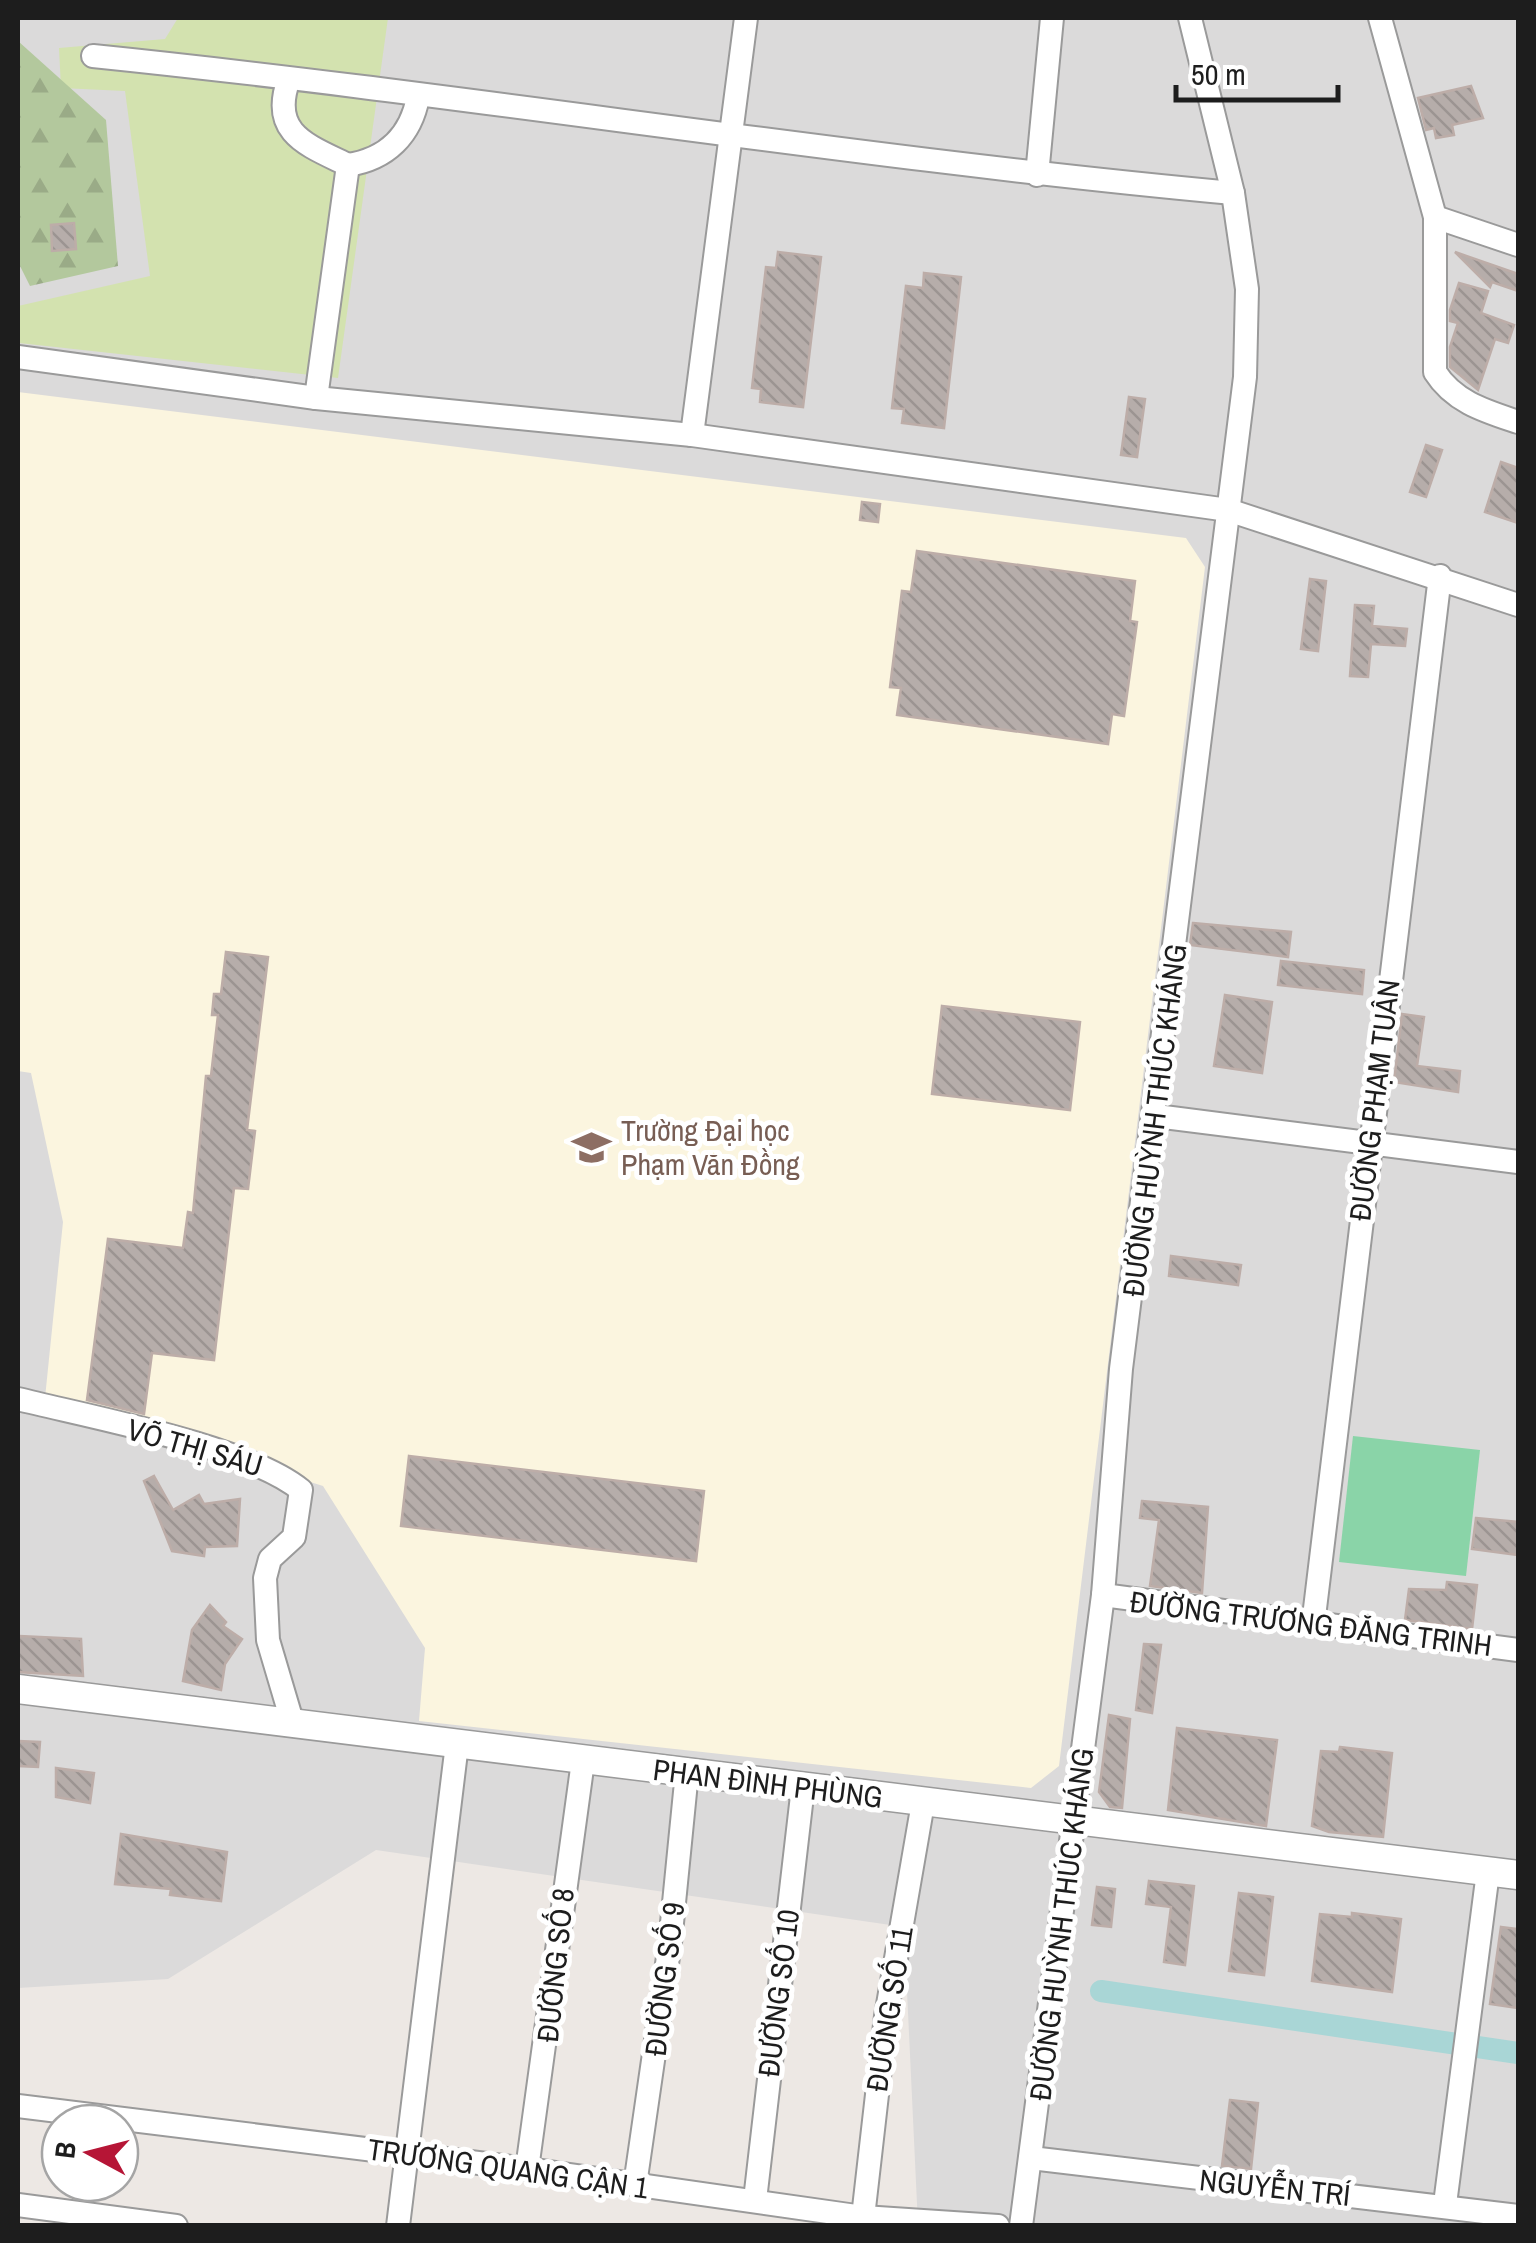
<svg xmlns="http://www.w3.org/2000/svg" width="1536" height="2243" font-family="'Archivo Narrow',sans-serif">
	<defs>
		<pattern id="forest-firs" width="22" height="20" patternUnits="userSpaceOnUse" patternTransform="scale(2.5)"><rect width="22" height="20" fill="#b3c89d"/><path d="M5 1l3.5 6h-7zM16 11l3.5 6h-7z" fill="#9aab87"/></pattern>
		<pattern id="building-back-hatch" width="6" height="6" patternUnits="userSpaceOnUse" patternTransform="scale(2.5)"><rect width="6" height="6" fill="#b6adaa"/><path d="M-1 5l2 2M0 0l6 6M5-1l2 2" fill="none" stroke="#9c9492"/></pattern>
	</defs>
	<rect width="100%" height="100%" fill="#ede8e4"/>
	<path fill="#dbdada" d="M18,18H1518V2225H918L904,1927L376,1850L168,1979L18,1988Z"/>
	<path fill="#fbf5df" d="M18,392L1186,538L1205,567L1059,1766L1031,1788L419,1721L425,1648L323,1486L45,1398L63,1222L31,1073L18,1071Z"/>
	<path fill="#d3e2af" d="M178,18H388L338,378L19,343L18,306L150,276L125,91L61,88L59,48L165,39Z"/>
	<path fill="url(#forest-firs)" d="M18,41L106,120L118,266L30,286L18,262Z"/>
	<path fill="#8ad4a8" d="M1353,1436L1480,1450L1466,1576L1339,1562Z"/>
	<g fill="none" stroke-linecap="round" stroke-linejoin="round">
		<path stroke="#a9d6d6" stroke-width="22" d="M1101,1991L1518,2053"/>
	</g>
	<g fill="url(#building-back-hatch)" stroke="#bdada8" stroke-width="2.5">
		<path d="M1471,86L1483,118L1452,125L1454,135L1436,138L1434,128L1426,130L1418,98Z"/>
		<path d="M74,223L76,249L52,251L51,225Z"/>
		<path d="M778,252L821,257L803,407L760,402L761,389L752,388L766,267L776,268Z"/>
		<path d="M1455,252L1518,274V291L1492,282L1490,287Z"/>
		<path d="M924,273L961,277L944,428L902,423L904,409L892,408L906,286L923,288Z"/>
		<path d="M1459,283L1488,291L1481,313L1514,325L1508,343L1495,339L1478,390L1450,367V347L1458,323L1450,321V310Z"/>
		<path d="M1129,397L1145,399L1137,457L1121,455Z"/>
		<path d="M1426,445L1442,450L1426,497L1410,492Z"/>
		<path d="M1501,462L1518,468V523L1485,512Z"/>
		<path d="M862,502L880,504L878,522L860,520Z"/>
		<path d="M917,551L1135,581L1130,621L1137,622L1124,716L1112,714L1108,744L897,715L901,688L890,687L902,591L911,592Z"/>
		<path d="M1310,579L1326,581L1318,651L1301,649Z"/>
		<path d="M1355,605L1374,606L1372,626L1407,629L1405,646L1371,644L1368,677L1350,676Z"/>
		<path d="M1193,923L1291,932L1288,957L1190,945Z"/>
		<path d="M226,952L268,957L247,1130L255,1131L248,1189L234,1188L214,1360L152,1353L144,1414L87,1400L108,1239L183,1248L188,1212L193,1213L206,1076H211L218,1015H212L214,994H221Z"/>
		<path d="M1281,961L1364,970L1362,994L1278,985Z"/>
		<path d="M1225,995L1272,1002L1262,1073L1214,1066Z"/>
		<path d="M942,1006L1080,1022L1070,1110L932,1094Z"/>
		<path d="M1402,1014L1424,1017L1417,1066L1460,1071L1458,1092L1394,1082Z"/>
		<path d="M1171,1256L1241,1265L1238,1285L1169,1276Z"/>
		<path d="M409,1456L704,1491L696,1561L401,1526Z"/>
		<path d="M154,1476L173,1510L199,1495L204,1504L240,1499L237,1546L205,1547L204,1556L172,1551L144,1481Z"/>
		<path d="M1142,1501L1208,1507L1202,1593L1150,1586L1159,1520L1140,1518Z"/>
		<path d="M1476,1518L1518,1522V1555L1472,1549Z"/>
		<path d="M1447,1582L1477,1585L1472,1629L1405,1620L1409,1589L1446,1590Z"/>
		<path d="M210,1605L226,1622L223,1626L242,1639L225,1664L221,1690L183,1681L192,1630Z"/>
		<path d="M19,1636L81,1639L83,1676L18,1672Z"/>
		<path d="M1144,1644L1161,1645L1152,1713L1136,1710Z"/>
		<path d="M1109,1715L1130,1719L1122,1808L1110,1807L1099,1792Z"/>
		<path d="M1177,1728L1277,1740L1266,1826L1168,1810Z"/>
		<path d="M18,1741L40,1742L38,1767L18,1766Z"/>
		<path d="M1340,1747L1392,1753L1383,1837L1329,1832L1312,1826L1321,1751L1339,1752Z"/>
		<path d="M56,1768L94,1773L90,1803L56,1797Z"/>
		<path d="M121,1834L227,1852L221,1901L170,1895L171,1889L115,1884Z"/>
		<path d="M1149,1881L1194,1886L1185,1965L1164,1962L1171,1907L1146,1904Z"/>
		<path d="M1097,1887L1115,1889L1111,1927L1092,1925Z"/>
		<path d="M1239,1893L1273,1897L1264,1975L1229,1971Z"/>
		<path d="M1352,1913L1401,1919L1392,1992L1312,1981L1320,1914L1352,1917Z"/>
		<path d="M1501,1927L1518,1929V2008L1490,2004Z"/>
		<path d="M1230,2100L1258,2103L1251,2169L1222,2166Z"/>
	</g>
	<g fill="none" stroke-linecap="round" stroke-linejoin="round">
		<defs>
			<g id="minor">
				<path d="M1380,18L1435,217V372C1454,402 1485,411 1518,422"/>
				<path d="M93,56C474,95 852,158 1233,193"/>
				<path d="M289,79C269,133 307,145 348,165L316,398"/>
				<path d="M348,165C387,159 411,135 418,97"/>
				<path d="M1037,175L1052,18"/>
				<path d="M1435,217L1518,245"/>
				<path d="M18,357L316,398L692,435L1228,510L1518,605"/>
				<path d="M692,435L746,18"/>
				<path d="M1156,1116L1518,1162"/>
				<path d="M18,1399C90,1417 247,1446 301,1490L294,1537L270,1559L265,1578L268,1640L292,1721"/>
				<path d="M1103,1595L1518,1650"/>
				<path d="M1313,1625L1440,576"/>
				<path d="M18,2106L527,2169L863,2217L998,2226"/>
				<path d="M1031,2158L1518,2216"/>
				<path d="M527,2169L583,1761"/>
				<path d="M635,2185L670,1943L687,1772"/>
				<path d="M755,2200L803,1787"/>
				<path d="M1445,2204L1488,1872"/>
				<path d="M18,2205L176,2226"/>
				<path d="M863,2217L886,2016L923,1803"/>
				<path d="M398,2226L457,1744"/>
				<path d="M1021,2226L1103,1595L1121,1369L1245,377L1247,289L1233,193L1190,18"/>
			</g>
			<path id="tertiary" d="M18,1689L1518,1875"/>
		</defs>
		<use href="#minor" stroke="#9a9a9a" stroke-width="26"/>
		<use href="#tertiary" stroke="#9a9a9a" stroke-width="31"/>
		<use href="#minor" stroke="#fff" stroke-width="22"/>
		<use href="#tertiary" stroke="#fff" stroke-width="28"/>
	</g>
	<defs>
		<symbol id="university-bare" viewBox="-9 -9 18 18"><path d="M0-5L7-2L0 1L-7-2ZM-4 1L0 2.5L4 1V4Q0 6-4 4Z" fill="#8d6e63" stroke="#fff" stroke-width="2.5" paint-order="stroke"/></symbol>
	</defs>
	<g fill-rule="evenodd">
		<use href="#university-bare" x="564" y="1120" width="55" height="55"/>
	</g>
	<g text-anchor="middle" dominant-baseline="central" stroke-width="10" stroke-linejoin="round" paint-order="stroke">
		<g font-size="30" fill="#1d1d1d" stroke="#fff">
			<text transform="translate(1374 1100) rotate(-83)">ĐƯỜNG PHẠM TUÂN</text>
			<text transform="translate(1154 1120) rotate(-83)">ĐƯỜNG HUỲNH THÚC KHÁNG</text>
			<text transform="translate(195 1447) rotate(16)">VÕ THỊ SÁU</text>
			<text transform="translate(1311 1623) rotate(7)">ĐƯỜNG TRƯƠNG ĐĂNG TRINH</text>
			<text transform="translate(768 1783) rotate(7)">PHAN ĐÌNH PHÙNG</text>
			<text transform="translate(1061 1924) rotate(-83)">ĐƯỜNG HUỲNH THÚC KHÁNG</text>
			<text transform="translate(555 1965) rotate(-84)">ĐƯỜNG SỐ 8</text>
			<text transform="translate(664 1979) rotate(-83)">ĐƯỜNG SỐ 9</text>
			<text transform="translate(778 1993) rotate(-83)">ĐƯỜNG SỐ 10</text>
			<text transform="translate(889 2009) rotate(-81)">ĐƯỜNG SỐ 11</text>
			<text transform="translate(508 2168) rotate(8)">TRƯƠNG QUANG CẬN 1</text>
			<text transform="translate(1275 2187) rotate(6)">NGUYỄN TRÍ</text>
		</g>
		<g font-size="30" fill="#785e54" stroke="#fff" text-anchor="start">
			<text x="621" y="1130">Trường Đại học<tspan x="621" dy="34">Phạm Văn Đồng</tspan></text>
		</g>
	</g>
	<rect width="1536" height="2243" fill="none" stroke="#1d1d1d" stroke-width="40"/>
	<g transform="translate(90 2153) rotate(277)"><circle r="48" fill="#ffffff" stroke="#a5a5a5" stroke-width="2.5"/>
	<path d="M0-8L18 38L0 25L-18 38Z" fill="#b61536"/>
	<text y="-15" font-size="28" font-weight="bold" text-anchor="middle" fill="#1d1d1d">B</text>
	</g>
	<path d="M1176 85v15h162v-15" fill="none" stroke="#1d1d1d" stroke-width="5"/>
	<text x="1191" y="85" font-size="30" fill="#1d1d1d" stroke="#ffffff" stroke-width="8" paint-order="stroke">50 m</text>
</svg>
